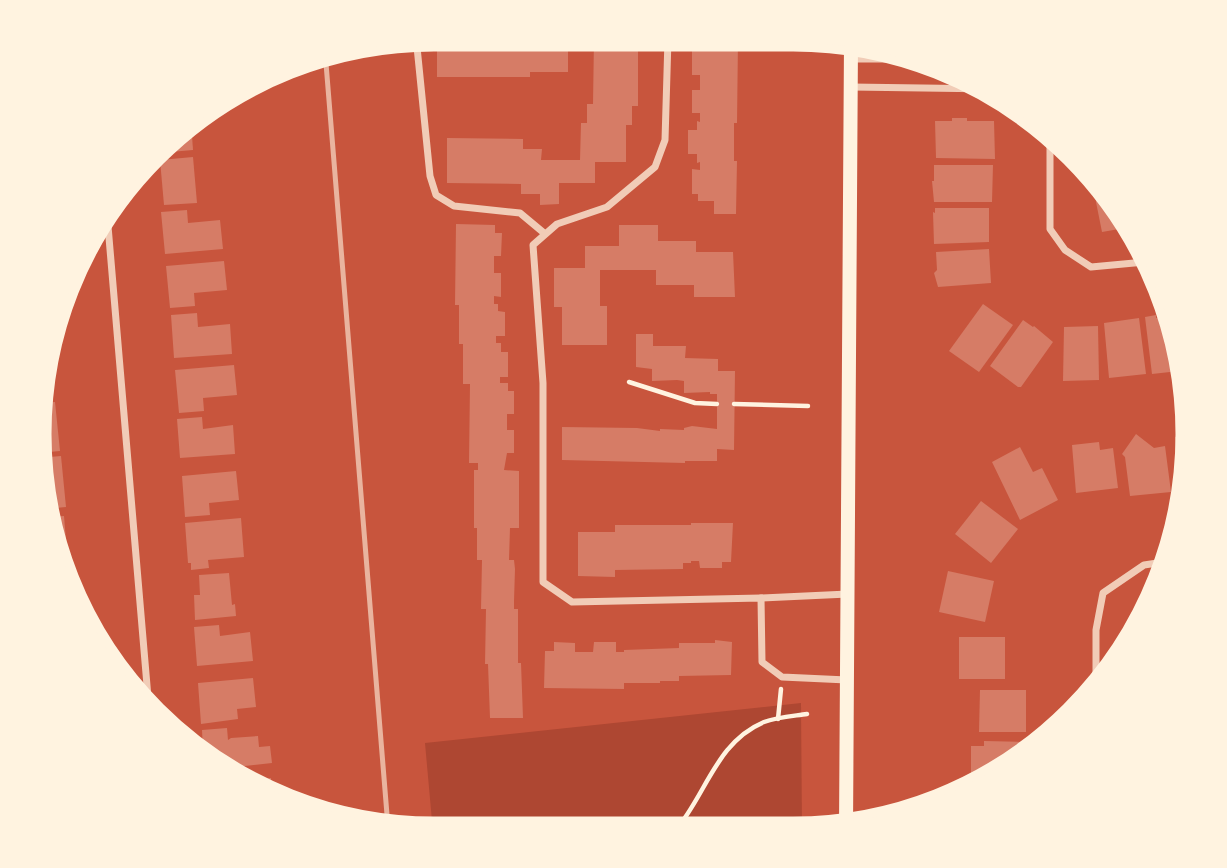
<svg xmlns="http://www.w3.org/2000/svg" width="1227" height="868" font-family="Inter,sans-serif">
	<rect width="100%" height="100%" fill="#c8553d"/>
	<path fill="#ae4732" d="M801,703L802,830L433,832L425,743Z"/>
	<g fill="#d67c66">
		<path d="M437,35L568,37V72H530V77H437Z"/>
		<path d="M594,38L638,39V106H632V125H626V162H595V183H559V204L540,205V194H521V184L447,183V138L523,139V149H542L541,160H580L581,123H587V104H593Z"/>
		<path d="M701,40H738L737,123H734V161H737L736,214H714V201H698V194H692V169L700,170V162L697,163V154H688V130H697V121L700,122V113H692V90H700V75H692V50H700Z"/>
		<path d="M952,118H967V121H994L995,159L936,158L935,121H952Z"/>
		<path d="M191,121L193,150L159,153V149Z"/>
		<path d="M193,157L197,203L164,205L160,160Z"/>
		<path d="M934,165H993L992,202H934L932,181H934Z"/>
		<path d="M1099,182L1124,225L1125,228L1102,232L1096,202L1095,183Z"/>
		<path d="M935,208H989V242L934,244L933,212L935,213Z"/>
		<path d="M187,210L188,223L220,220L223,249L165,254L161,212Z"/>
		<path d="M456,224L495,225V233H502L501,256H494V273H501V297L494,296V304H498V311L505,312V336H496V343H501V352H508V377H500V383H508V391H514V414H507V430H514V453H507L504,470L519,471V528H510L509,560H514L515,569L514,601V609H518V663H521L523,718H490L488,664H485L486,609H481L482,560H477V528H474V470H478V463H469L470,384H463V344H459V305H455Z"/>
		<path d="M619,225H658V241H696V252H733L735,297H694V285H656V270H600V306H607V345H562V307H554V268H585V246H619Z"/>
		<path d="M989,249L991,283L938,287L934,273L937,270L936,252Z"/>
		<path d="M224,261L227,290L194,293L195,306L170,308L166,266Z"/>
		<path d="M983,304L1013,325L979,372L949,351Z"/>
		<path d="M1166,311H1171L1179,371L1152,374L1145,317L1156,315V318L1162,317L1163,320H1167Z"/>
		<path d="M197,313L198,327L230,324L232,354L174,358L171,315Z"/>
		<path d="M1139,318L1146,374L1109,378L1104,323Z"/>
		<path d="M1023,320L1033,327L1034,326L1053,342L1021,387H1018L990,366Z"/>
		<path d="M1098,326L1099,380L1063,381L1064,327Z"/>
		<path d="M636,334H653V346H686L685,358L718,359V371H735L734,450L717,449V461H685V463L562,460V427L637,428L660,431V429L684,430V428L692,426L717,429V394H710V392L684,393V381L677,380L652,381V369L636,367Z"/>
		<path d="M49,342H52L54,370L51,374L48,375L49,390L38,391V382Z"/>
		<path d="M234,365L237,395L203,398L204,411L179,413L175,370Z"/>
		<path d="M55,402L60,451L38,453V403Z"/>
		<path d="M202,417L203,429L233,425L235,454L180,458L177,419Z"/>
		<path d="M1136,434L1154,448L1165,446L1171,492L1130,496L1125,457L1122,454Z"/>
		<path d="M1188,436L1191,460L1182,493L1175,437Z"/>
		<path d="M1099,442L1100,450L1113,448L1118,488L1076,493L1072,445Z"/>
		<path d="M1020,447L1033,472L1042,468L1058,500L1020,520L992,462Z"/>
		<path d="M61,456L66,507L45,509L38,486V458Z"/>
		<path d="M236,471L239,500L209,503L210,515L185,517L182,476Z"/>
		<path d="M981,501L1018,529L991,563L955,534Z"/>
		<path d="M64,516L68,565H62L48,517Z"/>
		<path d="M241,518L244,557L208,560L209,568L191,570V563H188L185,523Z"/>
		<path d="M691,523H733L731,562H722V568H700L699,561H691V563H683V569L615,570V577L578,576V532H615V525H691Z"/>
		<path d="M69,571L71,590H70L64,572Z"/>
		<path d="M948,571L994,581L985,622L939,612Z"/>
		<path d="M229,573L232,605L235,604L236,616L195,620L194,595H200L199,575Z"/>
		<path d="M219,625L220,636L250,632L253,661L197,666L194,627Z"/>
		<rect x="959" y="637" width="46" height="42"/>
		<path d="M715,640L732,642L731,675L679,676V681H660V683H624V689L544,688L545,651H554V642L575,643V652H593L594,642H616V652H624V650L679,648V643H715Z"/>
		<path d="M253,678L256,707L237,709L238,719L201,724L198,683Z"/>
		<path d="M980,690H1026V732H979Z"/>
		<path d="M227,728L228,740L231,738L258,736L259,747L270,746L272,763L227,768L203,750L202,730Z"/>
		<path d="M984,741L1030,742V751L983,783V775H971V746H984Z"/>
		<path d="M271,778L272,796L258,792L243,781Z"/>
	</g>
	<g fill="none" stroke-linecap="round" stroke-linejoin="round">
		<g stroke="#fff3e0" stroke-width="4.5">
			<path d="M629,382L695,403L717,404"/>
			<path d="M734,404L808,406"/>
			<path d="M778,719L781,689"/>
			<path d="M675,831C706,795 716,742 764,722C777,717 794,716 807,714"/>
		</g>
		<g stroke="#f1ccb7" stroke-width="7">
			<path d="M416,37L430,176L436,195L454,206L520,213L544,233"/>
			<path d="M668,39L665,140L655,167L607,207L557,224L533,245L543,383V582L572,602L761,598L762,662L782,677L847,680"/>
			<path d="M852,59H913"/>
			<path d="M851,87L994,89"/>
			<path d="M1050,135V229L1065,250L1091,267L1145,262"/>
			<path d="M107,214L149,709"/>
			<path d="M761,598L848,594"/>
			<path d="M1096,682V630L1103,593L1144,565L1164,562"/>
		</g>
		<path stroke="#fff3e0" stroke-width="14" d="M846,829L851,42"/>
		<path stroke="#e9b49f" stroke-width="5" d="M325,51L388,827"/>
	</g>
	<path d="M0 0H1227V868H0ZM434 47H793A387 387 0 0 1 1180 434V434A387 387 0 0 1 793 821H434A387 387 0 0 1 47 434V434A387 387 0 0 1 434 47Z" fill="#fff3e0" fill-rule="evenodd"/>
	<path fill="none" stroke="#fff3e0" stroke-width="9" d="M434 47H793A387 387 0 0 1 1180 434V434A387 387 0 0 1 793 821H434A387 387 0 0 1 47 434V434A387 387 0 0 1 434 47Z"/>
</svg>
